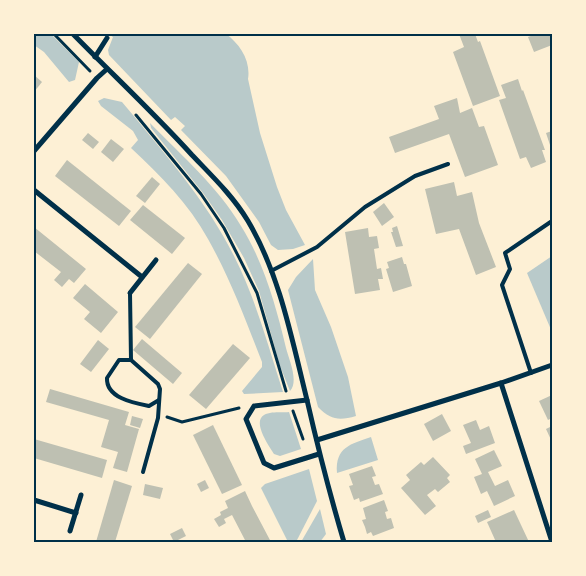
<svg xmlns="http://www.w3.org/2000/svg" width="586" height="576" font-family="Poppins,sans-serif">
	<rect width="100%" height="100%" fill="#fdf0d5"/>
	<g fill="#b9caca">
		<path d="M34,34H51L79,62L75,80L69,82L44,52L34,45Z"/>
		<path d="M109,34H226C240,44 251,61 248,79L260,133L277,187L286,210L305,245L293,249L278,250L271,245L259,222L226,176L181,130L185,126L175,117L171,120L109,55L108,50L113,37Z"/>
		<path d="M104,98L122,102C161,149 207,201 234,256C256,299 268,346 283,392L244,394L242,391L262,367V362C246,321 230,278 208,239C189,204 160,175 131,148L138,140L133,131L101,106L98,101Z"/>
		<path d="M150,123C182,156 218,187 241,226C264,263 276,306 286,348C289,360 299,381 290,391L280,366L259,291L244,258L222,220L203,193L151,128Z"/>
		<path d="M552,256V332L527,273Z"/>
		<path d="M313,259L315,290L331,327L348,377L356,416C339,421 331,420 318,407L288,290L296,277Z"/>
		<path d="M289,412L301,449L280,456L274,454C269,446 252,422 264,415C271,411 282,413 289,412Z"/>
		<path d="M371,437L378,460L337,473C335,447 351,444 371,437Z"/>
		<path d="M309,469L317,501L296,542H288L261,488L265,484Z"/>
		<path d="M320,509L326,534L320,542H301Z"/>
	</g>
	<g fill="#bec0b2">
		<path d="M459,34H475L478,42L480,41L500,96L473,106L453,52L464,47Z"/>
		<path d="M536,34H550L552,45L534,52L528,37Z"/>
		<path d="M34,75L42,82L34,92Z"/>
		<path d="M518,79L522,91L523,90L545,150H542L546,162L531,168L526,157L520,159L499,100L506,98L501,85Z"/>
		<path d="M457,98L460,113L472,108L479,127L484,126L498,165L465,177L449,134L395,153L389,137L439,119L434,106Z"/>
		<path d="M552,131V151L546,133Z"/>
		<path d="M88,133L99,142L93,149L82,140Z"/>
		<path d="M111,139L124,149L113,162L101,152Z"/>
		<path d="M67,160L131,211L119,226L55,176Z"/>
		<path d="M152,177L160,184L145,203L136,196Z"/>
		<path d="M454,182L457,196L472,192L479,223L496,267L476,275L459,229L436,234L425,189Z"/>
		<path d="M384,203L394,217L382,226L373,212Z"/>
		<path d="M143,205L185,238L172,254L130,220Z"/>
		<path d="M397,226L403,246L396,247L391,232H393L392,228Z"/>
		<path d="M34,227L86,269L74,283L69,279L62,287L54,280L61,272L34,251Z"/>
		<path d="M368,228L369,237L377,236L379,248L374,249L377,269L381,268L383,279H378L380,290L355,294L345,232Z"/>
		<path d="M402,257L404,264H406L412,286L393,292L386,269L389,268L387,262Z"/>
		<path d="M188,263L202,274L150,339L135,327Z"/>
		<path d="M85,284L118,312L101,333L84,319L90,312L73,298Z"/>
		<path d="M142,339L182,373L173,384L133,350Z"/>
		<path d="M98,340L109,349L91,372L80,364Z"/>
		<path d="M233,344L250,358L206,409L189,395Z"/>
		<path d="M50,389L129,412L125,425L139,429L127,472L113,468L118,452L101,447L109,420L46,402Z"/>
		<path d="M552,395V418L548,420L539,401Z"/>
		<path d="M442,414L451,431L433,441L424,424Z"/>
		<path d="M132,416L143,419L140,428L130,425Z"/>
		<path d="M476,420L480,430L489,426L495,443L466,454L463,446L471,443L463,425Z"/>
		<path d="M213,425L242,485L222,494L193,435Z"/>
		<path d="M552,426V442L546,429Z"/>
		<path d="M34,439L107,460L102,478L34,458Z"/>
		<path d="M494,450L502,466L488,472L495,486L508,480L515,496L494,506L487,491L481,494L474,477L482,474L475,459Z"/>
		<path d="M433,457L450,475L447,478L450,482L438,492L435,489L427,495L436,506L425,515L401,488L410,480L406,475L421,462L424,465Z"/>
		<path d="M372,466L376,476L372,477L375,485L379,484L383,494L360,502L359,498L354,500L349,486L353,485L349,474Z"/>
		<path d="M114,480L132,486L115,542H96Z"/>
		<path d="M205,480L209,488L201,492L197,484Z"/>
		<path d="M145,484L163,488L160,499L143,495Z"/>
		<path d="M245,491L252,506L271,542H246L232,515L224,519L226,523L219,527L214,519L221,515L220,512L228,508L225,501Z"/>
		<path d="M384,500L388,511L385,512L387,519L391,518L394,528L373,536L371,532L367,534L365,527L362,520L366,519L363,508Z"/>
		<path d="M488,510L491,517L478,523L475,516Z"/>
		<path d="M514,510L529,542H496L487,522Z"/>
		<path d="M182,528L186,536L174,542L170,534Z"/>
	</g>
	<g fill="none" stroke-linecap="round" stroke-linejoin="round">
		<g stroke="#003049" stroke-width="3">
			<path d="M54,34L90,71"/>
			<path d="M136,115L201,194L224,228L257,293L286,391"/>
			<path d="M293,411L303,439"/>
			<path d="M167,417L182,422L239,408"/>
		</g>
		<g stroke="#003049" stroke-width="4">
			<path d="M271,271L317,247L365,207L415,176L448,164"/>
			<path d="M130,293L131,360L158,384L160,389L158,418L143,472"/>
			<path d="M131,360H119L107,378C106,398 134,403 149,406L159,400"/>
			<path d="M531,373L502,285L510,269L505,253L552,221"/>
		</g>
		<g stroke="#003049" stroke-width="5">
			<path d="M73,34C112,74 154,113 192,155C212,176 233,196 248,221C280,275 292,340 307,400C318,448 330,495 344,542"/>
			<path d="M95,57L107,38"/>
			<path d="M34,151L97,78L107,69"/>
			<path d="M34,190L142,277"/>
			<path d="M130,293L156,260"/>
			<path d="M501,383L552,542"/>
			<path d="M307,400L254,406L246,419L264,463L274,468L319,454"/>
			<path d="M317,440L501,383L552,365"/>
			<path d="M34,500L76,513"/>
			<path d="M70,531L81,495"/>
		</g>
	</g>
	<rect width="586" height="576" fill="none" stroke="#fdf0d5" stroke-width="70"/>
	<rect x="35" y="35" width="516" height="506" fill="none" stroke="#003049" stroke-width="2"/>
</svg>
